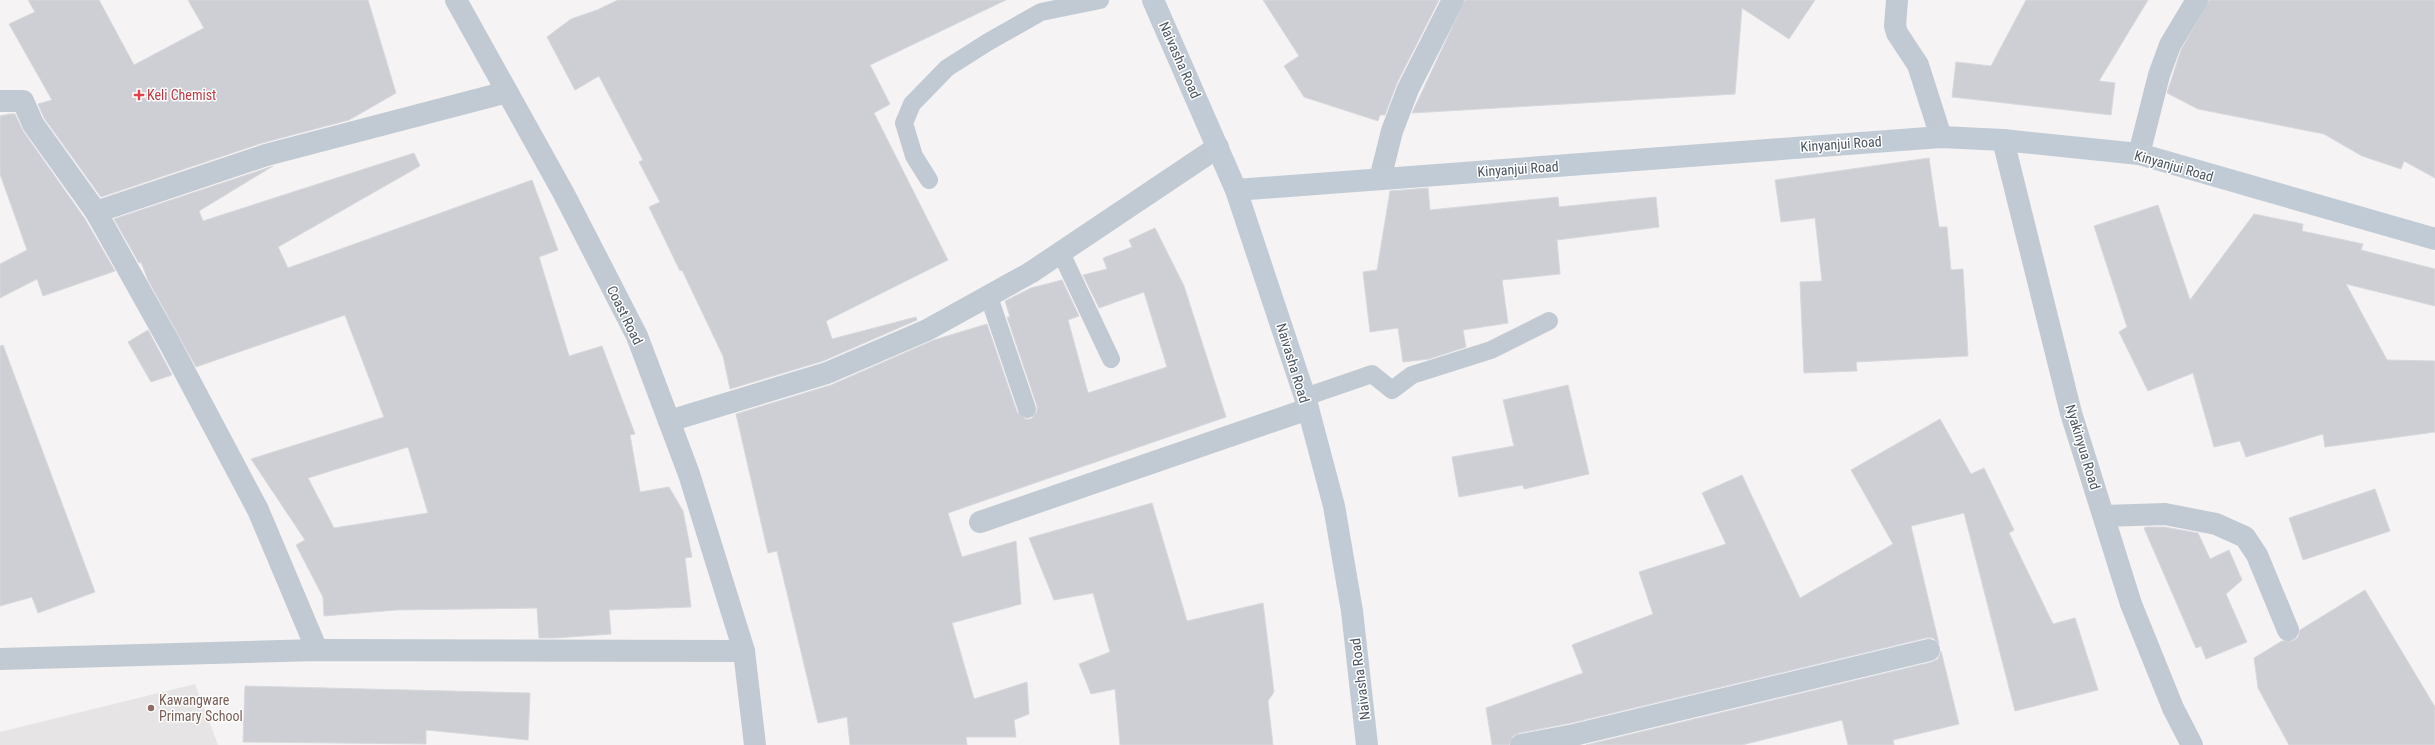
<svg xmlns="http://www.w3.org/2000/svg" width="2435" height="745" font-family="'Roboto Condensed',sans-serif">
	<rect width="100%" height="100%" fill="#f5f3f3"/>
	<path fill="#e6e4e5" d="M195,684L218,745H0V732Z"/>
	<g fill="#cdcfd5" stroke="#d7d9de" fill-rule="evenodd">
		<path d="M28,0H99L134,65L204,28L188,0H368L396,93L349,120L262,143L101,197L44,118L38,104L52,100L9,24L35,12Z"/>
		<path d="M618,0H1006L870,65L890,104L874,113L948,260L826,321L832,339L916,317L917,320L823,361L730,389L723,356L682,270L680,271L649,207L660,202L639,162L643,160L599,76L575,90L547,37L571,19L597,10Z"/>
		<path d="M1263,0H1439L1397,83L1385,115H1380L1378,121L1304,97L1284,66L1299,56Z"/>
		<path d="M1465,0H1815L1789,39L1742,8L1735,94L1412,113Z"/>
		<path d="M2026,0H2148L2099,81L2115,83L2111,115L1952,97L1956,62L1991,66Z"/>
		<path d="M2209,0H2435V178L2404,161L2401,169L2362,156L2324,134L2198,109L2167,93L2181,50Z"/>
		<path d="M9,114H15L23,131L85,219L115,271L43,296L37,279L0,298V264L27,250L0,174V116Z"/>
		<path d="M414,153L420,166L278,247L288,268L532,180L558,250L539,257L569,356L602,346L635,434L630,435L640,492L669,487L683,511L692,557L685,558L691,607L609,610L611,634L555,638H539L537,608L396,610L324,616L323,597L296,545L305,540L251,459L384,417L345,315L196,367L148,280L141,262L139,263L114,219L273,166L199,211L203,221ZM408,447L428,513L334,528L308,478Z"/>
		<path d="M1929,158L1939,227H1947L1951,270L1963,269L1968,356L1856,362L1857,371L1804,373L1800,282L1822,281L1815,218L1781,222L1775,180Z"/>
		<path d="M1428,188L1430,210L1558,197L1559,207L1656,197L1659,227L1557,240L1560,274L1502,280L1508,323L1463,330L1466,347L1429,359L1403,362L1398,328L1370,332L1363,272L1377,270L1390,191Z"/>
		<path d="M2158,205L2190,300L2254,214L2303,224L2302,231L2363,244L2361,250L2435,269V306L2346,284L2387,360L2435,361V432L2325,447L2323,434L2246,457L2240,441L2214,447L2193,373L2148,391L2119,332L2127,327L2094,226Z"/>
		<path d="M1155,228L1184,286L1226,417L948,513L962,557L1016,541L1021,604L952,623L974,699L1027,682L1029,714L1014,720L1016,737H966L967,745H850L847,717L818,723L777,551L768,553L736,414L831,385L934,340L987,324L1017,412L1025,419H1031L1037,411V406L1007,317H1010L1005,301L1031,288L1062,280L1079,316L1068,320L1088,393L1167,367L1144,292L1099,308L1083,275L1107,269L1103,258L1132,247L1129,240Z"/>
		<path d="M148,330L172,375L151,382L128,342Z"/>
		<path d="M3,345L95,592L38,613L32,597L0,606V346Z"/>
		<path d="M1568,385L1589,474L1524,489L1523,485L1459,497L1452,457L1514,446L1503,400Z"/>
		<path d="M1940,419L1971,474L1984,468L2014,530L2009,533L2053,624L2075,618L2098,690L2015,711L1964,513L1911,526L1939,644L1933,638H1926L1571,723L1519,733L1513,736L1509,745H1492L1486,708L1583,673L1572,645L1653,614L1639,572L1726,544L1702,493L1742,475L1800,598L1893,544L1851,470Z"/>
		<path d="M2375,489L2390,531L2303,560L2289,518Z"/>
		<path d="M1152,503L1187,621L1263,603L1274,692L1268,701L1273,745H1120L1115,689L1091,694L1079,664L1110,652L1093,593L1054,600L1029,538Z"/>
		<path d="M2147,527H2164L2198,533L2210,559L2229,550L2242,580L2226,594L2247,642L2206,659L2201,646L2196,648L2144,528Z"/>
		<path d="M2365,590L2435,707V745H2289L2258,688L2254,658L2282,641H2293L2298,637L2300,630Z"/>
		<path d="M1941,651L1959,724L1893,740L1894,745H1848L1842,720L1742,745H1586L1932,662L1938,659Z"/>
		<path d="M245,686L530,693L528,740L426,730V744L243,742Z"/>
	</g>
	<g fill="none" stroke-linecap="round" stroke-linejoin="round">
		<g stroke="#c1cad2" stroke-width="18">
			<path d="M929,180L914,156L904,123L912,104L947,68L988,42L1041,12L1100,0"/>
			<path d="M1061,253L1111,359"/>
			<path d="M989,297L1027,409"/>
			<path d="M1305,397L1372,374L1392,390L1412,375L1491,350L1549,321"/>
		</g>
		<g stroke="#c1cad2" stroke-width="22">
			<path d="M456,0L564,194L637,336L689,474L744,651L755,745"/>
			<path d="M1897,0L1895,26L1897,33L1918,65L1941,137"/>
			<path d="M0,101H23L33,124L96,212L170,344L258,510L317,650"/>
			<path d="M2003,140L2071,413L2131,604L2173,708L2192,745"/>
			<path d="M2139,154L2159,75L2170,45L2197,0"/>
			<path d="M1380,179L1392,131L1408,89L1453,0"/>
			<path d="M96,212L266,155L507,92"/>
			<path d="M669,421L827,373L927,330L1030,273L1218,147"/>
			<path d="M2104,516L2165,514L2216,524L2245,537L2257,555L2288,630"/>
			<path d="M980,522L1308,409"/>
			<path d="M0,659L317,650L744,651"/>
			<path d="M1521,745L1574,735L1929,650"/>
		</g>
		<g stroke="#c1cbd6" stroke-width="22">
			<path d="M1153,0L1236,190L1305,397L1334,506L1352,611L1367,745"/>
			<path d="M1236,190L1941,137L2003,140L2139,154L2435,239"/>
		</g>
	</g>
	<path fill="#e0444e" stroke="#fff" stroke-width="1.5" d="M137 89h4v4h4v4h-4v4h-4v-4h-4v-4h4z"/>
	<circle fill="#8d6e63" stroke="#fff" stroke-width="1.5" cx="151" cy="708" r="4"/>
	<g text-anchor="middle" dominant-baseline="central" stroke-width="3" stroke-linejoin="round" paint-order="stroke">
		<g font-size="14" fill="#4a5661" stroke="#fff">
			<text transform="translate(1180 60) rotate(66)">Naivasha Road</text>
			<text transform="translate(1841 144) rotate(-4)">Kinyanjui Road</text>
			<text transform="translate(2174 166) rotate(16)">Kinyanjui Road</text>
			<text transform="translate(1518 169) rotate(-4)">Kinyanjui Road</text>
			<text transform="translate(625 315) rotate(64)">Coast Road</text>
			<text transform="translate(1293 363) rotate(73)">Naivasha Road</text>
			<text transform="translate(2083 447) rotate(73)">Nyakinyua Road</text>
			<text transform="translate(1360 679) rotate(-97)">Naivasha Road</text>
		</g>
		<g font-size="14" fill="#be3a42" stroke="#fff" text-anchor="start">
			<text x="147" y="95">Keli Chemist</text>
		</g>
		<g font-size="14" fill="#785e54" stroke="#fff" text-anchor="start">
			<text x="159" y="700">Kawangware<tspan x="159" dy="16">Primary School</tspan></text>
		</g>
	</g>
</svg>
